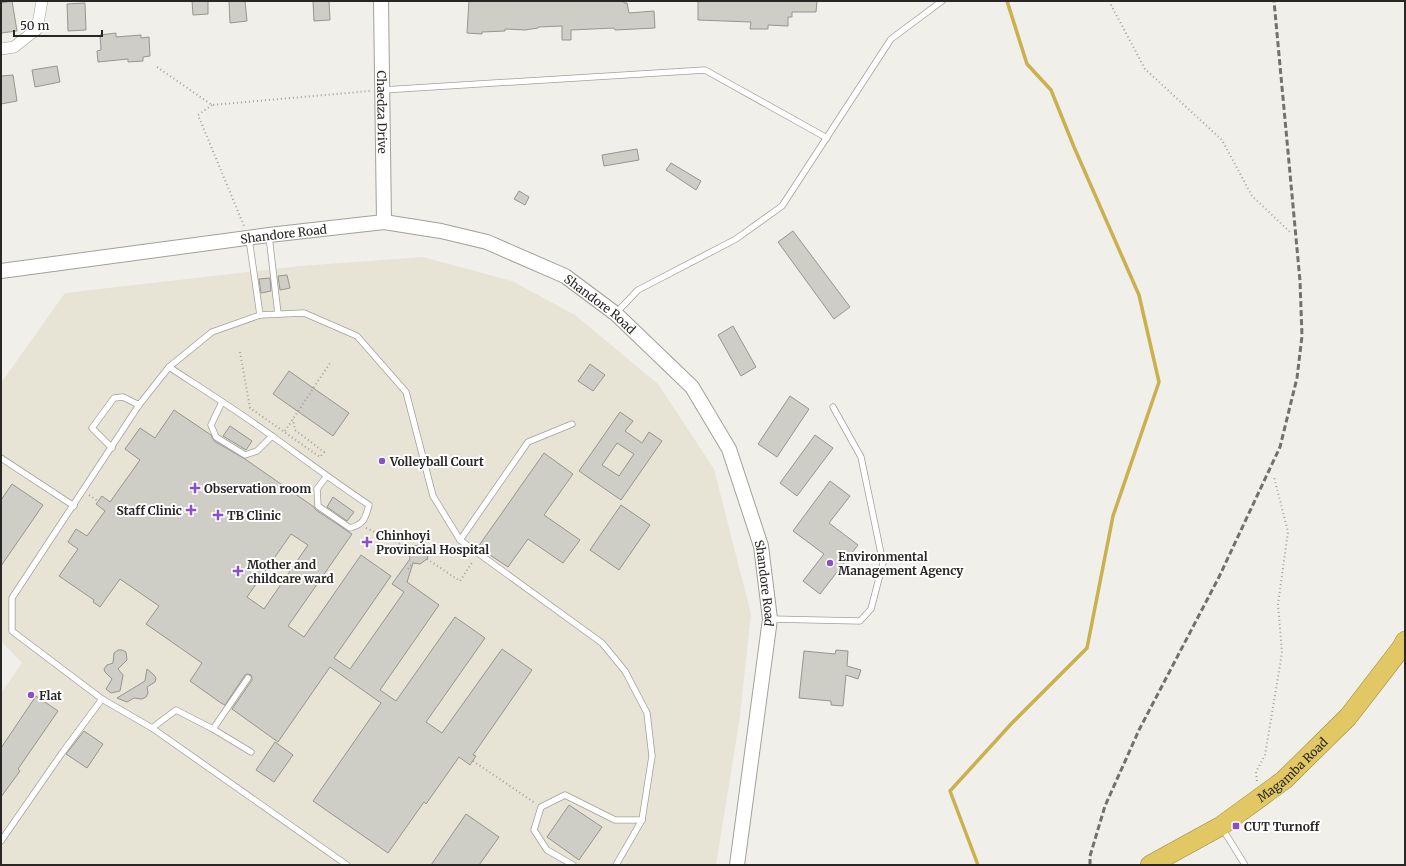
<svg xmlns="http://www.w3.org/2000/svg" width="1406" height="866" font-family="Merriweather,serif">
	<rect width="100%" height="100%" fill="#f1efe9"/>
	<path fill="#e7e3d5" d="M423,257L512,281L575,315L658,384L714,469L751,614L740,716L716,865H1V693L22,663L1,641V383L65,293L300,266Z"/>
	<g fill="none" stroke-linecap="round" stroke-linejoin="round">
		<path stroke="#cab04e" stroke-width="3.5" d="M978,865L950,791L1012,723L1087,648L1113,516L1159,382L1139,295L1074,147L1051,90L1027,64L1007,1"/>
	</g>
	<g fill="#cecdc6" stroke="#96958e" fill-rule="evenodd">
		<path d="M12,1L17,31L1,33V3Z"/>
		<path d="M192,1H208V14L193,15Z"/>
		<path d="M229,1H245L247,21L230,23Z"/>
		<path d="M313,1H329L330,20L314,21Z"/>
		<path d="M469,1H624V3H627L629,13L654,11L655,28L615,30L614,28L571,30V40H562V26L538,27V28L525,30L505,29V31L482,32V34L467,33Z"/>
		<path d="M698,1H817L816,12H792V17H788V26L768,25V29H750L751,22L698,20Z"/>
		<path d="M85,3L86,30L68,31L67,4Z"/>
		<path d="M116,33V37L141,35V38L149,37L150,56L143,57V61L128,62V59L98,62L97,51L101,50L100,35Z"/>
		<path d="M57,66L60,82L35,87L32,70Z"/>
		<path d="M13,75L17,101L1,104V76Z"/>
		<path d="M637,149L639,160L604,166L602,155Z"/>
		<path d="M671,163L701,181L696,190L666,170Z"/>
		<path d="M519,191L529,197L525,205L514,199Z"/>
		<path d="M793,231L850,307L834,319L778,242Z"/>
		<path d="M287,275L290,288L280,290L278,276Z"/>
		<path d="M270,278L271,291L261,293L259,279Z"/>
		<path d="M733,326L756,367L741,376L718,335Z"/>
		<path d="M590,364L605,375L593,391L578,381Z"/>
		<path d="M289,371L349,413L333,436L273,394Z"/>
		<path d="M790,396L809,409L777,457L758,444Z"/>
		<path d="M174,410L211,435L214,441L245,459L314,507L316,510L352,534L288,626L304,637L361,555L391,576L334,658L350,669L404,592L392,584L410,559L409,552L413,546L420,545L426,549L428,556L427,559L420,564L413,563L407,582L439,605L380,690L396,701L455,617L485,638L426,722L442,733L502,649L532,670L473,755L476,756L470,765L459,757L426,804L424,802L388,853L313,801L381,703L330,667L278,742L232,709L252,680V678L251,675L248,674L245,675L225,705L221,703L190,681L202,663L146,624L159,606L120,579L100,607L93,602L94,600L59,576L78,549L68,542L76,529L87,536L105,511L96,504L102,496L110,502L140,460L125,449L140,428L155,438ZM291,534L308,545L264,609L247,597Z"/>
		<path d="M620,412L633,421L625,431L642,443L649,432L662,441L621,500L579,471ZM617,443L634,454L619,476L602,465Z"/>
		<path d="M230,426L252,441L246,450L223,436Z"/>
		<path d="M815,435L833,448L797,496L780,483Z"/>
		<path d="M544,453L573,474L544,515L580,540L563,563L528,539L508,567L478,547Z"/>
		<path d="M830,481L850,496L829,523L858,545L820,594L803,581L824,554L793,531Z"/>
		<path d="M12,484L43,505L1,566V500Z"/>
		<path d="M333,497L354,512L347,521L327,507Z"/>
		<path d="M621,505L650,525L619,570L590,550Z"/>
		<path d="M118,650H122L126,652L127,660L118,669L123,675L120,691L111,693L106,689L112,679L105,672L104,669L107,665L113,663L114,653Z"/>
		<path d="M836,650L848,651L847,666L861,670L858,679L846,675L843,706L831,705V701L799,698L804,651L835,654Z"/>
		<path d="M147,669L154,675L156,678L155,682L147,687L148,693L146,697L142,699L134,698L127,702L117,698L145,681Z"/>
		<path d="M36,696L58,711L18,769L20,771L1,797V748Z"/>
		<path d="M84,731L103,744L87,768L66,754Z"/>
		<path d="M275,742L293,755L274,782L256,770Z"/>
		<path d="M569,805L602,827L579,860L547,837Z"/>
		<path d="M466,814L499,837L479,865H431Z"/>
	</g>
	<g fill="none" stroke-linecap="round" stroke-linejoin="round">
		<defs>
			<g id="service">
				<path d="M383,90L705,70L827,138"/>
				<path d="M269,236L278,314"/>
				<path d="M249,239L260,315"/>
				<path d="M616,313L638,290L736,239L782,206L891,39L942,1"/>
				<path d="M169,367C204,390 239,412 272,436C304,459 336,483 369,505C365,519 364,524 350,528L318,506L317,489L326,477"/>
				<path d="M222,402L211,425L216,437L245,455L257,451L272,436"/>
				<path d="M112,448L92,428L114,398L123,397L139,405"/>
				<path d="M1,458L74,506"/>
				<path d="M460,540L528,442L572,424"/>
				<path d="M770,619L860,621L871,609L883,563L861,457L833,407"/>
				<path d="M152,728L176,710L213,729L251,752"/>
				<path d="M213,729L248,678"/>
				<path d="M1222,828L1245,865"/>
				<path d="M1,841L62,753L102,699"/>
				<path d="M347,865L152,728L102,699L12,631V598L139,405L169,367L212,332L260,315L304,313L357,336L406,392L433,496L460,540L602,643L625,671L647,713L652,756L642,820L616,865"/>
				<path d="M573,865L547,850L534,830L541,807L565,795L615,820H642"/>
			</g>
			<path id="minor" d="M1,49L14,47L37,29L42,1"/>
			<g id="tertiary">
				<path id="s1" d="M381,1L384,222"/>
				<path id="s2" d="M1,271L269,235L384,222L441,231L487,242L565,276L616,314L692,387L729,449L761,546L770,619L737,865"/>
			</g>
			<g id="trunk">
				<path id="s3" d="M1150,865L1221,826L1284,780L1348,717L1402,647L1405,641"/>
			</g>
		</defs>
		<use href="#service" stroke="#a2a09a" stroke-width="7"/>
		<use href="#minor" stroke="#a2a09a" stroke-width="12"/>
		<use href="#tertiary" stroke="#a2a09a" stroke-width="16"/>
		<use href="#trunk" stroke="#9c8735" stroke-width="20"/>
		<g stroke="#a2a09c" stroke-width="2" stroke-dasharray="1 3" stroke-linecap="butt">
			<path d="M1109,1L1145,69L1222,140L1252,196L1290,232"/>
			<path d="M157,67L212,105L370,91"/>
			<path d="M212,105L198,115L244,226"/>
			<path d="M240,352L250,408L320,457L324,452L295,430L293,419"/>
			<path d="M285,431L330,363"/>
			<path d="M89,495L98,501"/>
			<path d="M366,528L411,549"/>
			<path d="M427,559L460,581L473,561"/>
			<path d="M408,569L413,562"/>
			<path d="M473,761L535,803"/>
			<path d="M1257,781L1256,772L1265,755L1282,653L1278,604L1288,532L1274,477"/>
		</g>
		<use href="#service" stroke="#fff" stroke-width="5.5"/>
		<use href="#minor" stroke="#fff" stroke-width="11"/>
		<use href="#tertiary" stroke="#fff" stroke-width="14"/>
		<use href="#trunk" stroke="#e2c864" stroke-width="19"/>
		<path stroke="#72716d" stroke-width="3" stroke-dasharray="6 3" stroke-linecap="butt" d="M1090,865V856L1105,806L1139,730L1219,577L1280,447L1297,378L1302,336L1300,281L1274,1"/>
	</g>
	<g fill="#8b4fc6" stroke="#fff" stroke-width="1.5">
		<circle cx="382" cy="461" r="4"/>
		<path d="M193 482h4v4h4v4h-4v4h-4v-4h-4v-4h4z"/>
		<path d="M189 504h4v4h4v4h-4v4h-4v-4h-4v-4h4z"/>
		<path d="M216 509h4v4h4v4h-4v4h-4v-4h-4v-4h4z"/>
		<path d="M365 536h4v4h4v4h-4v4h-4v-4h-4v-4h4z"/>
		<circle cx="830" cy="563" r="4"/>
		<path d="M236 565h4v4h4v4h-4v4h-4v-4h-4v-4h4z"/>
		<circle cx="31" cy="695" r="4"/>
		<rect x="1232" y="822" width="8" height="8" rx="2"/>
	</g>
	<g text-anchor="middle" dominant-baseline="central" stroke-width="4" stroke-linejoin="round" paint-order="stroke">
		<g font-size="12" fill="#282725" stroke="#fff">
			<text stroke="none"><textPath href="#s1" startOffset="111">Chaedza Drive</textPath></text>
			<text stroke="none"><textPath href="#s2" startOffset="285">Shandore Road</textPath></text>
			<text stroke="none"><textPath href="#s2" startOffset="621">Shandore Road</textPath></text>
			<text stroke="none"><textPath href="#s2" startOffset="957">Shandore Road</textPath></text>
			<text stroke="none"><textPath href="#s3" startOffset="172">Magamba Road</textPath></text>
		</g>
		<g font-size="12" font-weight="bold" fill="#282725" stroke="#fff" text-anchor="start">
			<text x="390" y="461">Volleyball Court</text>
			<text x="204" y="488">Observation room</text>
			<text x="182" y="510" text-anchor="end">Staff Clinic</text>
			<text x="227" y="515">TB Clinic</text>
			<text x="376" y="535">Chinhoyi<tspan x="376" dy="14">Provincial Hospital</tspan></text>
			<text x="838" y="556">Environmental<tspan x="838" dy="14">Management Agency</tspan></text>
			<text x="247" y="564">Mother and<tspan x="247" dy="14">childcare ward</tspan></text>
			<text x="39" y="695">Flat</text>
			<text x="1244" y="826">CUT Turnoff</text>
		</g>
	</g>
	<rect width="1406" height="866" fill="none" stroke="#282725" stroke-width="4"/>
	<path d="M14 30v6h88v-6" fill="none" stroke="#282725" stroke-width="2"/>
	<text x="20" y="30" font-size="12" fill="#282725" stroke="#ffffff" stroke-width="3" paint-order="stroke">50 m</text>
</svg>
